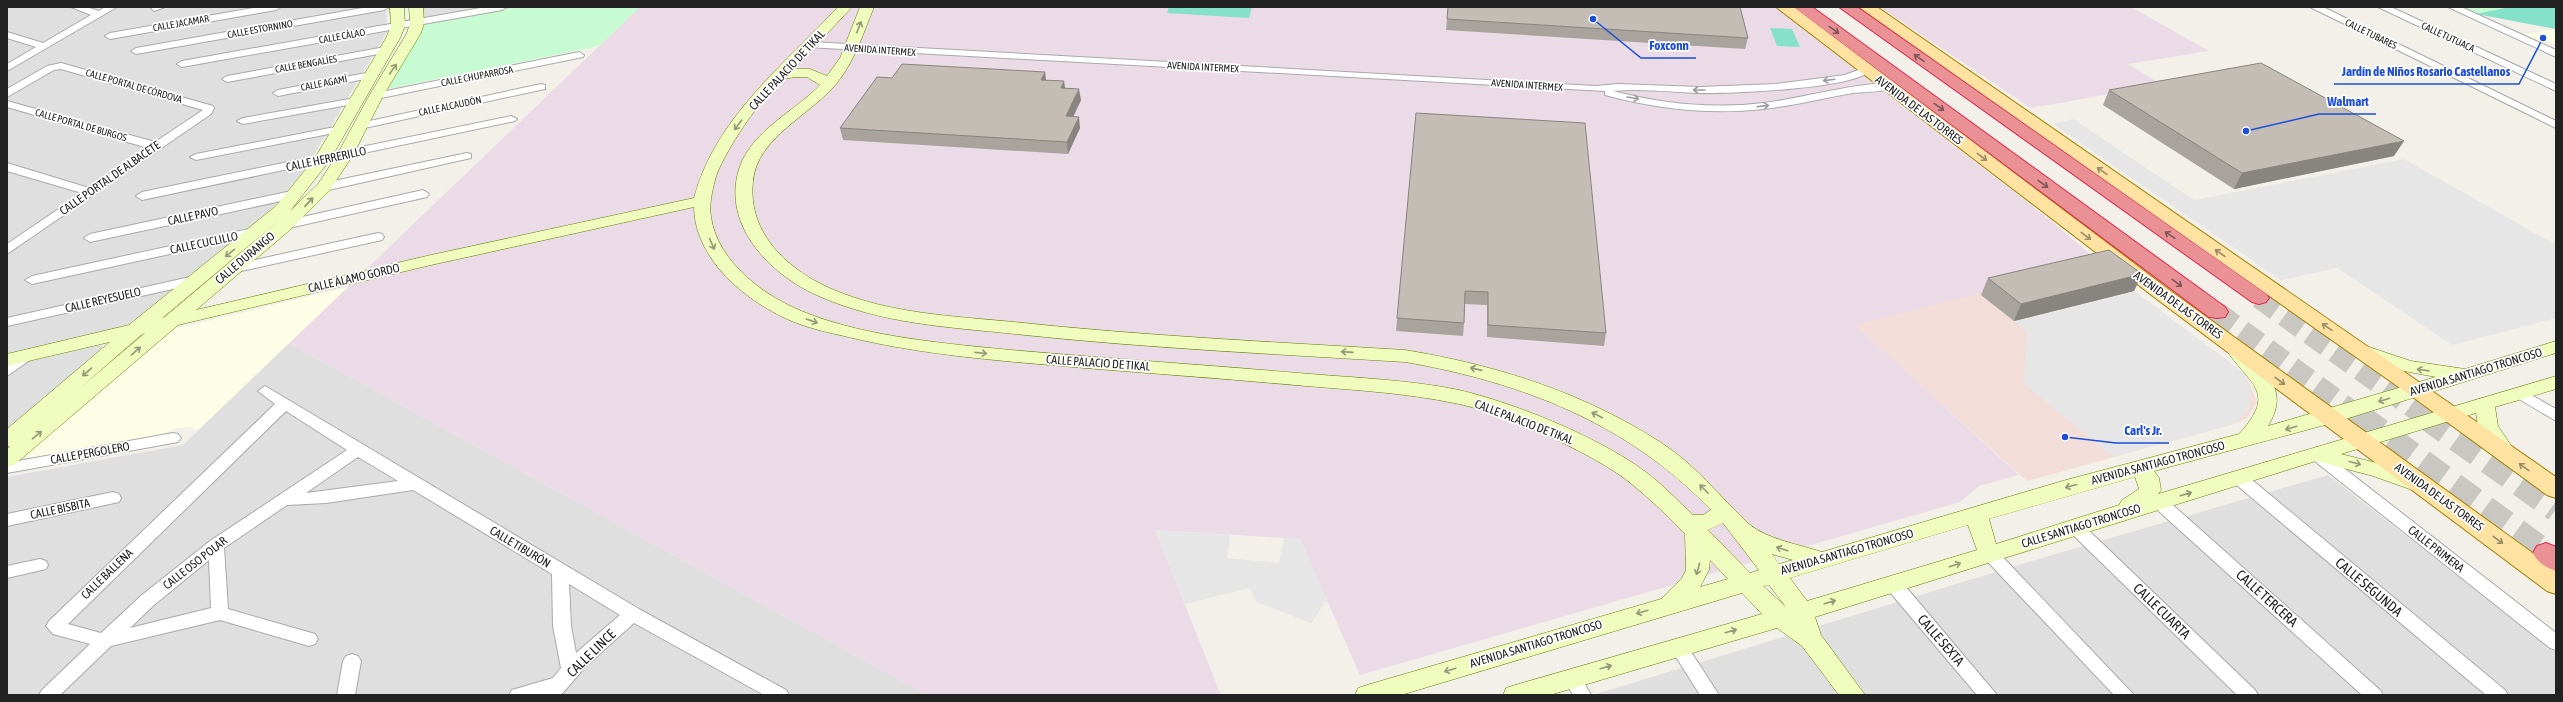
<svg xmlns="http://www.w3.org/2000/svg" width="2563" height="702" font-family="'Asap Condensed',sans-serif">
	<rect width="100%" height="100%" fill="#f2f0e9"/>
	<g fill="#e0dfdf">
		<path d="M7,7H386L387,32L305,170L259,224L131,325L7,355Z"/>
		<path d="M423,7H519L424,25Z"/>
		<path d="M289,343L927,695H7V477L183,445Z"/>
		<path d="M99,345L105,348L7,429V367Z"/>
		<path d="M2328,475L2556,653V695H1593L2035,560Z"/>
	</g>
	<path fill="#f2ddd8" d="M2099,262L2134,291L2245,374L2257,402L2247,418L2234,424L2027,481L1854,325Z"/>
	<g fill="#ebdbe6">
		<path d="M640,7H1774L2049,219L2100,263L1855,325L2019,475L1979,486L1960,502L1360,675L1300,539L1155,530L1221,695H927L289,343Z"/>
		<path d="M1880,7H2131L2209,51L2128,64L2162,85L2031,108Z"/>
	</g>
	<g fill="#fcffe5">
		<path d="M2556,29V45L2548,41L2539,43L2523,35Z"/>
		<path d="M348,287L198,430L190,427L177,428L159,436L27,461L26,455L175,329Z"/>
	</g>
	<g fill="#c7fbd2">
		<path d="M519,7H640L599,46L387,89L424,25Z"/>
		<path d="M2460,7H2510L2476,14Z"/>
	</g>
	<g fill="#86e1ca">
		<path d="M1169,7H1252L1249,18L1167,13Z"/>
		<path d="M2510,7H2556V29L2476,14Z"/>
		<path d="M1770,28L1792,29L1800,47L1777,46Z"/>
	</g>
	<g fill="#e6e6e6">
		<path d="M2073,119L2194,200L2404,159L2556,245V318L2452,345L2337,268L2281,280L2053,124Z"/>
		<path d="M2134,291L2245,374L2250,390L2249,409L2234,424L2113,457L2023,383L2027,331L2014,321Z"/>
		<path d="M1155,530L1230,535L1227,558L1279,563L1284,538L1300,539L1327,600L1311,623L1256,602L1250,588L1185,604Z"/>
	</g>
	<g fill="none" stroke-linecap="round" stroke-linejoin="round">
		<g stroke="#c8c7c1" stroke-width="21" stroke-dasharray="21 10" stroke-linecap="butt">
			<path d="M2259,298L2426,417"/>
			<path d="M2217,312L2360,417"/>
		</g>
		<g stroke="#c8c7c1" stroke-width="26" stroke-dasharray="26 13" stroke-linecap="butt">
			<path d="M2359,416L2546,553"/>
			<path d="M2425,416L2556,509"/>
		</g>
		<defs>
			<g id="street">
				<path d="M71,7H86L99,11L105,7H117L7,71V64L36,47L7,38V32L43,43L91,15Z"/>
				<path d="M150,7H165L154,11Z"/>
				<path d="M259,7H281L276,10L110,39L105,36L110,33Z"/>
				<path d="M368,7H389L384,10L136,54L131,51L136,48Z"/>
				<path d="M486,7H507L502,10L182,67L177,64L182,61Z"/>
				<path d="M2310,7H2323L2556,121V128Z"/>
				<path d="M2378,7H2391L2556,84V91Z"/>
				<path d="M2448,7H2461L2556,50V57Z"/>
				<path d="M811,42L1595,86L1618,84L1700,87L1776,84L1845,75L1866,67L1871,70C1856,89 1726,94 1698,93C1670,92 1641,88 1613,91C1662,104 1714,109 1764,103C1801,98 1836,88 1873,84H1889L1894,87C1890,92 1861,92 1853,93C1823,98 1793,106 1763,109C1710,115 1657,109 1605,95V91L807,47V43Z"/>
				<path d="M385,47L390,50L389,52L227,82L222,79L227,76Z"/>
				<path d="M579,52L584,55L583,57L376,99L371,96L376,93Z"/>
				<path d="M61,63L213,106L214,108L211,114L7,254V244L82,193L7,171V163L89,188L148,148L7,107V101L155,142L203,110L61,69L54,70L7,97V89L47,66Z"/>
				<path d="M371,72L375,73V77L278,96L273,93L278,90Z"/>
				<path d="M541,84L545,85V89L360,129L354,126L360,123Z"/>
				<path d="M355,98L360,101L359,103L243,124L237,121L243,118Z"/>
				<path d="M511,116L517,119L515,121L142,200L136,196L142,192Z"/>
				<path d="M340,126L346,129L344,131L196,160L190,157L196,154Z"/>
				<path d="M467,153L471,154V158L324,191L318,187L324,183Z"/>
				<path d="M296,190L302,194L300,197L90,242L84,238L90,234Z"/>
				<path d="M423,190L429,194L427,197L280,230L274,226L280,222Z"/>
				<path d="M258,227L264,231L262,234L32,284L25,280L32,276Z"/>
				<path d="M378,233L382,234L384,237L382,240L232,273L226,269L232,265Z"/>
				<path d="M199,275L204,276L206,279L204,282L7,326V318Z"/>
				<path d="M28,351L35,355L33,358L7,376V364Z"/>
				<path d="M265,386L639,609L786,690L789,695H764L634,623L585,667L561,695H509L512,690L553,678L561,668L553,626L552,574L413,490L326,503L287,505L224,548L228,609L315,634L318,639L315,644L309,646L220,620L111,646L60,695H39L42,690L90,644L53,634L46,626L49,621L275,404L258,391ZM286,411L347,450L210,541L142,595L101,633L68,624ZM358,457L398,481L306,493ZM209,560L211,608L130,628L154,605ZM569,584L620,615L576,653L571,626Z"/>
				<path d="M2519,388L2556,409V421L2514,396L2512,393L2514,390Z"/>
				<path d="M173,433L178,434L181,438L178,442L7,473V463Z"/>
				<path d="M2317,450L2322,451L2556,633V650L2550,648L2312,459L2309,455L2312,451Z"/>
				<path d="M2239,473L2245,474L2505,690L2508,695H2486L2233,482L2231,478L2233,474Z"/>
				<path d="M113,492L119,494L121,498L119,502L7,526V514Z"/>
				<path d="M2159,496L2165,498L2380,690L2383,695H2362L2153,506L2151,502L2153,498Z"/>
				<path d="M2075,521L2081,523L2255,690L2258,695H2237L2069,531L2067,527L2069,523Z"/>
				<path d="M1990,548L1996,550L2134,695H2114L1984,558L1982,554L1984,550Z"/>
				<path d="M40,559L46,561L48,565L46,569L7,578V566Z"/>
				<path d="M1894,579L1900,580L1997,695H1977L1888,590L1886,585L1888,580Z"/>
				<path d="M1678,639L1684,641L1719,695H1700L1669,646L1672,641Z"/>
				<path d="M352,654L358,656L361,661L355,695H337L343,661L346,656Z"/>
				<path d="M1572,670L1578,672L1591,695H1573L1563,677L1566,672Z"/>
			</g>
			<path id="secondary" d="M390,7H404L405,26L400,38L330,160L290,211L318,184L337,155L369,96L407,33L410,23L409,7H423L424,23L421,33L383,96L353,155L330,190L291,229L196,310L431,255L694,198C715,118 784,65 838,7H852L794,69H810L827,76L840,58L860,7H874C863,34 855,60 837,83C811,115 757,137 753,181C747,234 789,271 834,290C891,314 953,316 1014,322C1144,336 1275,342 1405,350C1496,365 1582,392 1660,442C1695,464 1719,496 1749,524C1766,539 1801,545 1822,552L2066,480L2239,434C2278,391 2250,386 2225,348L2227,344H2241C2264,372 2291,389 2268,426L2436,377L2393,369L2359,356L2356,352L2359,348L2366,346L2411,361L2465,369L2556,341V353L2336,422L2154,471L2159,478L2161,490L2158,494L2556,376V389L2495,407L2498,426L2516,453L2513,458L2506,460L2499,458L2478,427L2476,413L2341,454L2385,465L2423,479L2426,484L2423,489L2415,491L2373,476L2316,461L1815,617L1821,635L1865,695H1839L1802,646L1777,628L1550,695H1503L1506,688L1515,685L1762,614L1742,593L1401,695H1355L1358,688L1367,685L1661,599L1682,578L1686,570L1685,534C1669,517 1651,500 1633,485C1596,454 1502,412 1454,403C1405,393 1355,390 1306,386C1209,377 1112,371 1015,362C962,357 909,351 857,339C836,334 814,330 794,322C748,303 695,261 694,207L431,265L178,325L14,465L7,467V449L10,446L7,447V429L110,342L7,366V354L129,325L276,206L315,158L386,38L391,26ZM798,77H807L820,85C794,112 751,131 739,169C721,227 773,277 821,297C883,324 949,327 1015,334C1145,348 1275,354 1405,362C1521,382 1628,423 1711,510L1703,515H1693C1678,501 1663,485 1647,473C1601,438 1515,403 1459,390C1410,380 1359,378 1310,374C1210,365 1111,359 1011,350C948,344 868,337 809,314C768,299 718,264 711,217C709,204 712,192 715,180C720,158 766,88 785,79C788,78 795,77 798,77ZM283,217L165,317L162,318ZM145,333L80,388L141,335ZM2135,477L2139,489L2122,500L2119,505L1996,544L1989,519ZM1723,523L1759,570L1750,573L1708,530ZM1968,525L1977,550L1807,601L1790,578ZM1772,554L1775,555L1793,560L1779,564ZM1710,560L1728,579L1700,587L1709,570ZM1769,585L1786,607L1763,586Z"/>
			<g id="primary">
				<path d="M1776,7H1794L2172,292L2556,570V594L2547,591L2158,300Z"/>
				<path d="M1859,7H1877L2556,477V498L2547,495L2410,395Z"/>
			</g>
			<g id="highway">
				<path d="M1794,7H1812L2225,307L2228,312L2225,317L2217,318L2209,317Z"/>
				<path d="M1839,7H1857L2266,294L2269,298L2266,302L2259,304L2252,302Z"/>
				<path d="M2546,543L2556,547V571C2545,567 2538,563 2533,553L2537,546Z"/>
			</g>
		</defs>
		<use href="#street" stroke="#a9a9a9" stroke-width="2"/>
		<use href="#secondary" stroke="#617f03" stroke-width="1"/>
		<use href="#primary" stroke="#a08000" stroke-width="2"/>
		<use href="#highway" stroke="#df274e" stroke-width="2"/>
		<use href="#street" fill="#fff" fill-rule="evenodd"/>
		<use href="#secondary" fill="#f0fbbe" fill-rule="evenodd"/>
		<use href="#primary" fill="#fde2a2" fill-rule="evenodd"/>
		<use href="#highway" fill="#e99195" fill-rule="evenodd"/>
	</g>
	<g fill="#a8a39c">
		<path d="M1447,19L1748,38L1745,49L1446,30Z"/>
		<path d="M1045,72L1046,80L1065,88L1081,100L1073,116L1080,128L1068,154L843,140L840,128L892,78Z"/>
		<path d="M2109,90L2394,156L2234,189L2103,105Z"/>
		<path d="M1416,113L1606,333L1604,346L1487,337V305L1464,304V323L1463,336L1396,331Z"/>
		<path d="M2142,274L2134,291L2014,321L1981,295L1988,278Z"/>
	</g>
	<g fill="#88847f">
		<path d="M1045,72L1046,83L1041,80Z"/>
		<path d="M1064,81L1066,93L1061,88Z"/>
		<path d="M1079,89L1081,100L1068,128L1066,116Z"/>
		<path d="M1079,117L1080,128L1068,154L1067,142Z"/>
		<path d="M2404,141L2394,156L2234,189L2242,173Z"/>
		<path d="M2142,274L2134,291L2014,321L2021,304Z"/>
	</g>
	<g fill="#c3bdb5" stroke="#88847f">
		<path d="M1448,7H1740L1748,38L1447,19Z"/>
		<path d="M2261,63L2404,141L2242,173L2109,90Z"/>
		<path d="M902,64L1045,72L1041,80L1064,81L1061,88L1079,89L1066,116L1079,117L1067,142L840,128L877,77L892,78Z"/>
		<path d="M1416,113L1585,123L1606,333L1488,325V292L1465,291L1464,323L1397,318Z"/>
		<path d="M2109,250L2142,274L2021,304L1988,278Z"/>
	</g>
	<defs><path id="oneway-shaft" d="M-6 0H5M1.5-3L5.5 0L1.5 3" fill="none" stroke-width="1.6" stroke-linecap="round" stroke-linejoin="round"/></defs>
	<g stroke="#939978">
		<use href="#oneway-shaft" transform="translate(859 27) rotate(-69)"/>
		<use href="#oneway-shaft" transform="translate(393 69) rotate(-56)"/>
		<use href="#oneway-shaft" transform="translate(738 125) rotate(127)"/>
		<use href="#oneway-shaft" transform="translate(309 202) rotate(-47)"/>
		<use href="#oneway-shaft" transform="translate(712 244) rotate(66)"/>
		<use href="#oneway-shaft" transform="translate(230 253) rotate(141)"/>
		<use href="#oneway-shaft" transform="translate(812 321) rotate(19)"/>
		<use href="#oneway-shaft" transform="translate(136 351) rotate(-41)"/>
		<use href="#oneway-shaft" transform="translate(1347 352) rotate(-176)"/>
		<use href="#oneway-shaft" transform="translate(981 353) rotate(6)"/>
		<use href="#oneway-shaft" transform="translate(1476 369) rotate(-167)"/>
		<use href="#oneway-shaft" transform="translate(2423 370) rotate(-172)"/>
		<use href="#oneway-shaft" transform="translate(87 372) rotate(139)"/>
		<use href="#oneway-shaft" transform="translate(2384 400) rotate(163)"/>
		<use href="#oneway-shaft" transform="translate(1597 415) rotate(-152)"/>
		<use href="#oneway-shaft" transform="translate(2291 428) rotate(164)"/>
		<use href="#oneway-shaft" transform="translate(37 435) rotate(-40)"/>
		<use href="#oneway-shaft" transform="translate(2355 463) rotate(15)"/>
		<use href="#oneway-shaft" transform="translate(2071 486) rotate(165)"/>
		<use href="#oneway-shaft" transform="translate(1704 489) rotate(-135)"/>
		<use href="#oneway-shaft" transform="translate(2186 494) rotate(-16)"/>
		<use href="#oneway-shaft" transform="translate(1782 549) rotate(-162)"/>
		<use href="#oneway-shaft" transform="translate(1955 565) rotate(-18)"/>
		<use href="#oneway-shaft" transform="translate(1698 569) rotate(105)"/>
		<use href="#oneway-shaft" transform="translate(1830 602) rotate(-16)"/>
		<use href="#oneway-shaft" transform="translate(1642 612) rotate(163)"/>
		<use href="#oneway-shaft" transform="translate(1731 631) rotate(-16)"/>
		<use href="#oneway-shaft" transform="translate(1606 667) rotate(-16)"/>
		<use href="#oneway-shaft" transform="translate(1450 670) rotate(163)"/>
	</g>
	<g stroke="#7c5456">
		<use href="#oneway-shaft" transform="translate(1834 30) rotate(36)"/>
		<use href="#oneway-shaft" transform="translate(1919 58) rotate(-145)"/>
		<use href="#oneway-shaft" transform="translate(1939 107) rotate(36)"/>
		<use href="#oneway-shaft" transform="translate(2043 184) rotate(36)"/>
		<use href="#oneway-shaft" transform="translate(2170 235) rotate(-146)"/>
		<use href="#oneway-shaft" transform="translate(2177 283) rotate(36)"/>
	</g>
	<g stroke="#9c9c9c">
		<use href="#oneway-shaft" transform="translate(1829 80) rotate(173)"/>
		<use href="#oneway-shaft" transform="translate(1699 90) rotate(180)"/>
		<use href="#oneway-shaft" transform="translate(1633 98) rotate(9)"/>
		<use href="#oneway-shaft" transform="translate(1763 106) rotate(-7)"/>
	</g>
	<g stroke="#9a8c68">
		<use href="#oneway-shaft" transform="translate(1982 157) rotate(37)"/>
		<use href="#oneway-shaft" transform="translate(2102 171) rotate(-145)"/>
		<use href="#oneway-shaft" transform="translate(2086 236) rotate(37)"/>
		<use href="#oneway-shaft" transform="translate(2220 253) rotate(-145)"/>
		<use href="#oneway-shaft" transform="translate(2327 327) rotate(-145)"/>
		<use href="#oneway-shaft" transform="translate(2280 381) rotate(37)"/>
		<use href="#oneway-shaft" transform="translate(2524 467) rotate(-144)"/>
		<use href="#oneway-shaft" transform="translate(2498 540) rotate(37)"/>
	</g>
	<g text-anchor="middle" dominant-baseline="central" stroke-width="3.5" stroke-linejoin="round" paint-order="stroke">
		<g font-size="10" fill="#222" stroke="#fff">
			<text transform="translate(181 23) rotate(-10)">CALLE JACAMAR</text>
			<text transform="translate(260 29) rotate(-10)">CALLE ESTORNINO</text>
			<text transform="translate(2371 34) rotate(26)">CALLE TUBARES</text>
			<text transform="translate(342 36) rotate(-10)">CALLE CÁLAO</text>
			<text transform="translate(2448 37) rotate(25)">CALLE TUTUACA</text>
			<text transform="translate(880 50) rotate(4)">AVENIDA INTERMEX</text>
			<text transform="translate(306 64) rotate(-10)">CALLE BENGALÍES</text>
			<text transform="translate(1203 67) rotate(3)">AVENIDA INTERMEX</text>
			<text transform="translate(477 76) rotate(-11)">CALLE CHUPARROSA</text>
			<text transform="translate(324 83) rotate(-11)">CALLE AGAMÍ</text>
			<text transform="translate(1527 85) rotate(4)">AVENIDA INTERMEX</text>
			<text transform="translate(134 86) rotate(16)">CALLE PORTAL DE CÓRDOVA</text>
			<text transform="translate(450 106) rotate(-12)">CALLE ALCAUDÓN</text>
			<text transform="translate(81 125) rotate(16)">CALLE PORTAL DE BURGOS</text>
		</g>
		<g font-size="12" fill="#222" stroke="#fff">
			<text transform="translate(787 70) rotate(-47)">CALLE PALACIO DE TIKAL</text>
			<text transform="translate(1919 110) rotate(37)">AVENIDA DE LAS TORRES</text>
			<text transform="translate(326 159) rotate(-12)">CALLE HERRERILLO</text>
			<text transform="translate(110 178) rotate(-35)">CALLE PORTAL DE ALBACETE</text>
			<text transform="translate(193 216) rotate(-12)">CALLE PAVO</text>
			<text transform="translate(204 243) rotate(-12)">CALLE CUCLILLO</text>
			<text transform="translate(245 258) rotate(-40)">CALLE DURANGO</text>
			<text transform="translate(354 278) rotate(-13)">CALLE ÁLAMO GORDO</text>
			<text transform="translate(103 300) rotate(-13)">CALLE REYESUELO</text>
			<text transform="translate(2178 305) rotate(36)">AVENIDA DE LAS TORRES</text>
			<text transform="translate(1098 363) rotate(4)">CALLE PALACIO DE TIKAL</text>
			<text transform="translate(2476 372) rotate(-17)">AVENIDA SANTIAGO TRONCOSO</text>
			<text transform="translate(1524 422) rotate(21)">CALLE PALACIO DE TIKAL</text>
			<text transform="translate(90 453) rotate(-10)">CALLE PERGOLERO</text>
			<text transform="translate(2158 463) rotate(-15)">AVENIDA SANTIAGO TRONCOSO</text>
			<text transform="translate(2439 497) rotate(36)">AVENIDA DE LAS TORRES</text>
			<text transform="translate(60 509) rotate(-12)">CALLE BISBITA</text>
			<text transform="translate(2081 526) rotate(-17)">CALLE SANTIAGO TRONCOSO</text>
			<text transform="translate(520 547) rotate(31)">CALLE TIBURÓN</text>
			<text transform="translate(2436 549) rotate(38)">CALLE PRIMERA</text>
			<text transform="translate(1847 552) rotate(-16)">AVENIDA SANTIAGO TRONCOSO</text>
			<text transform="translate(195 563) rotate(-38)">CALLE OSO POLAR</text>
			<text transform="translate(107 574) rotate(-44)">CALLE BALLENA</text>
			<text transform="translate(1536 644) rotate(-17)">AVENIDA SANTIAGO TRONCOSO</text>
		</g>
		<g font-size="14" fill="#222" stroke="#fff">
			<text transform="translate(2369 587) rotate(40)">CALLE SEGUNDA</text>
			<text transform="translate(2267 598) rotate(42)">CALLE TERCERA</text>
			<text transform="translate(2162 611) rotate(44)">CALLE CUARTA</text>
			<text transform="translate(1941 640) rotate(49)">CALLE SEXTA</text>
			<text transform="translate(591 653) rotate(-44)">CALLE LINCE</text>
		</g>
	</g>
	<path fill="none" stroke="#1d4ed8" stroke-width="1.5" d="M1593 19L1641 58H1696M2543 38L2519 84H2334M2246 131L2319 114H2376M2065 437L2116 443H2169"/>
	<g fill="#1d4ed8" stroke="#fff" stroke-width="1.5">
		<circle cx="1593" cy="19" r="4"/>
		<circle cx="2543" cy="38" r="4"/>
		<circle cx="2246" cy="131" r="4"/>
		<circle cx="2065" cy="437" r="4"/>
	</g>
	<g font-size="13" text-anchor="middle" font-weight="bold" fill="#1d4ed8" stroke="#fff" stroke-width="3.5" stroke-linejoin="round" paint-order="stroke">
		<text x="1669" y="50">Foxconn</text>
		<text x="2426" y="76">Jardín de Niños Rosario Castellanos</text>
		<text x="2348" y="106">Walmart</text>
		<text x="2143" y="435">Carl's Jr.</text>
	</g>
	<rect width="2563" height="702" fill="none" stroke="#222222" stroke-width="16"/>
</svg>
